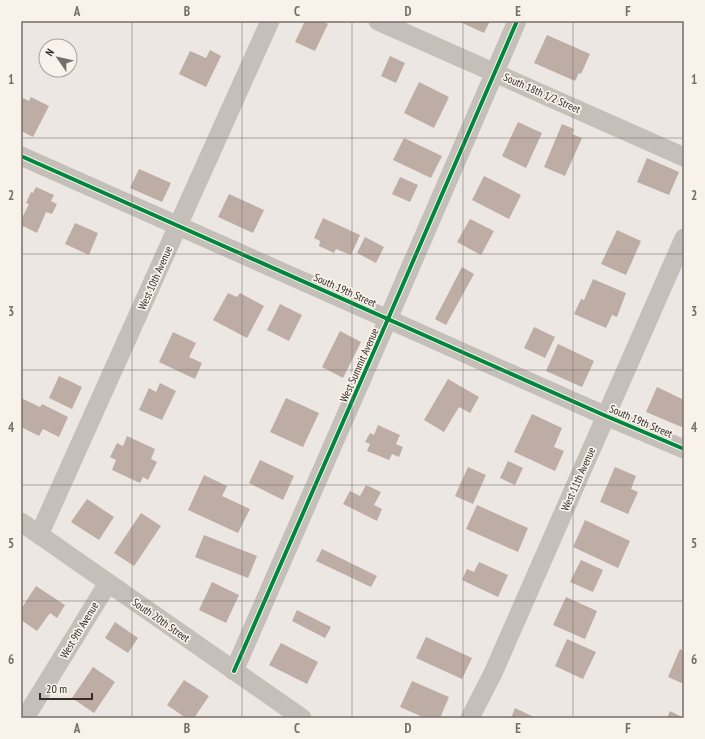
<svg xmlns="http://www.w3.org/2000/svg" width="705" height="739" font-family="'PT Sans Narrow',sans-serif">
	<rect width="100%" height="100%" fill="#ece7e2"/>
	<g fill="#beada5">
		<path d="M305,21H323L328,24L315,51L295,42Z"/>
		<path d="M458,21H490L484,33Z"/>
		<path d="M547,35L590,54L581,74L579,73L575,81L534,63Z"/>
		<path d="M210,50L221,56L206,87L179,74L190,51L206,58Z"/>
		<path d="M390,56L405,63L396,83L381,76Z"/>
		<path d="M419,82L449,97L434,128L404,113Z"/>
		<path d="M21,97L29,101L31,97L49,106L33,137L21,131Z"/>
		<path d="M518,122L542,133L526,168L502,156Z"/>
		<path d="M562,124L574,129L572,134L582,138L565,176L544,167Z"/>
		<path d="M404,138L442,156L431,178L393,160Z"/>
		<path d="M647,158L679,172L669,195L637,182Z"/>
		<path d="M139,169L171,183L162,202L130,188Z"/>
		<path d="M484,176L521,195L509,219L472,200Z"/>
		<path d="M400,177L418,185L410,202L392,194Z"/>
		<path d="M36,187L54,195L51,201L57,204L52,214L46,212L37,233L21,225V220L29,204L26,203L31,192L33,193Z"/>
		<path d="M229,194L264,210L253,233L218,217Z"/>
		<path d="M323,218L360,235L351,255L336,249L334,253L319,246L320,241L314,238Z"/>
		<path d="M470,219L494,231L481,255L457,242Z"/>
		<path d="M75,223L98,233L89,255L65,244Z"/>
		<path d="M617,230L641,241L626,275L601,264Z"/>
		<path d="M365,237L384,247L376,263L357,253Z"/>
		<path d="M462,267L474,274L446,325L435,319Z"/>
		<path d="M593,279L626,293L617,317L612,315L606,328L574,314L581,299L584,300Z"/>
		<path d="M228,293L237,297L240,293L264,306L247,338L213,320Z"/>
		<path d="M280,304L302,315L289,341L267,330Z"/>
		<path d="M534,327L555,337L545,358L524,348Z"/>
		<path d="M340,331L361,342L343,378L322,367Z"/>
		<path d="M173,332L196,343L189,357L202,363L195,379L159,362Z"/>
		<path d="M558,344L594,361L582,387L546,371Z"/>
		<path d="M59,376L82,387L72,409L49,398Z"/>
		<path d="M448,379L479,397L470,413L459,407L444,432L424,420Z"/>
		<path d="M160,383L176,391L162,420L139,410L149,388L156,392Z"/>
		<path d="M657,387L684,400V428L646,412Z"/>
		<path d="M21,398L40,407L42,404L68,417L59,437L43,429L39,436L21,427Z"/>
		<path d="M286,398L319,413L303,447L270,432Z"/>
		<path d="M532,414L562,428L554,447L564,451L555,471L514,452Z"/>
		<path d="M378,425L400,435L396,444L403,447L399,457L392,454L389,460L367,451L370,444L365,442L370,433L374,435Z"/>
		<path d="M127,436L155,449L151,459L157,462L148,480L143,477L140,483L112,470L116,460L110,457L117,443L123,446Z"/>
		<path d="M260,460L294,476L283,500L249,483Z"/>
		<path d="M508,461L523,468L515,485L500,478Z"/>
		<path d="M468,467L486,475L473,504L455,496Z"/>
		<path d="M615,467L636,476L631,489L638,492L628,514L600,502Z"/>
		<path d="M204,475L227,486L222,496L250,509L238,533L188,510Z"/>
		<path d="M366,485L381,492L374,505L382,509L377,521L343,504L350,491L360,496Z"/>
		<path d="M87,499L114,517L99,540L71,522Z"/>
		<path d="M477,505L528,528L518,552L466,529Z"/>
		<path d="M141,513L161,526L134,566L114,553Z"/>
		<path d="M585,520L630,541L618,568L573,547Z"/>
		<path d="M204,535L257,556L248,578L195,557Z"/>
		<path d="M322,549L377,576L371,587L316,561Z"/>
		<path d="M581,560L603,570L593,592L570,582Z"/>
		<path d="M479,562L508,575L498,597L462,580L467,569L474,572Z"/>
		<path d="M212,582L239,595L226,623L199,610Z"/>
		<path d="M36,586L65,605L57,618L50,613L37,631L21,620V609Z"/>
		<path d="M566,597L597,611L585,639L553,625Z"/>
		<path d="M297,610L331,627L325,638L292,621Z"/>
		<path d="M115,622L138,638L128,653L105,638Z"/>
		<path d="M426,637L472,658L462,679L416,658Z"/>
		<path d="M567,639L596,652L583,679L555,666Z"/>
		<path d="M281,643L318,662L307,684L269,665Z"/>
		<path d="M680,649L684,651V684L668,677Z"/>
		<path d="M93,667L115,682L94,713L72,698Z"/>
		<path d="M184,680L209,696L194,718H182L183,716L167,705Z"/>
		<path d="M412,681L449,697L440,718H425L400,707Z"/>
		<path d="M515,708L536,718H511Z"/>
		<path d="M670,711L684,718H667Z"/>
	</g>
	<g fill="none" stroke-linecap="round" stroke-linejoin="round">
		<g stroke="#c5bfba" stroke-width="19">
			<path d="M378,21L684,157"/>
			<path d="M21,156L606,416L684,449"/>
			<path d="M21,522L302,718"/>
			<path d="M39,535L270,21"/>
			<path d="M234,671L388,319L517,21"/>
			<path d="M25,718L108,583"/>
			<path d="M470,718L493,673L684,238"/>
		</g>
		<defs>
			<g id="cycleway">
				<path d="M21,156L606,416L684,449"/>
				<path d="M234,671L388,319L517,21"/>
			</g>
		</defs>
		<use href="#cycleway" stroke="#f8f2ea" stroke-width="6"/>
		<use href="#cycleway" stroke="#00873e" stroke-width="4"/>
	</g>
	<path fill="none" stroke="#766e6a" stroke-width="1" stroke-opacity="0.55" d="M132,21V718M242,21V718M352,21V718M463,21V718M573,21V718M21,138H684M21,254H684M21,370H684M21,485H684M21,601H684"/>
	<g text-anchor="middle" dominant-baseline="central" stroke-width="3.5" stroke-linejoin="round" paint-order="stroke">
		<g font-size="11" fill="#362d29" stroke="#f8f2ea">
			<text transform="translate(542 93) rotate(24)">South 18th 1/2 Street</text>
			<text transform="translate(155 278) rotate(-66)">West 10th Avenue</text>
			<text transform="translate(345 290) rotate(24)">South 19th Street</text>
			<text transform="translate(359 365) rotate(-66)">West Summit Avenue</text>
			<text transform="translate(641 421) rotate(23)">South 19th Street</text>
			<text transform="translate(578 479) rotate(-66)">West 11th Avenue</text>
			<text transform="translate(161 620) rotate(35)">South 20th Street</text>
			<text transform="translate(79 630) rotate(-59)">West 9th Avenue</text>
		</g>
	</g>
	<rect width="705" height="739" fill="none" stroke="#f8f2ea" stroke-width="44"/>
	<g transform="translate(58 58) rotate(304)"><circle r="19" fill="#f8f2ea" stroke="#aaa39d"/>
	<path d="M0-3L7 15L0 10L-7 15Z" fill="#766e6a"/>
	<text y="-6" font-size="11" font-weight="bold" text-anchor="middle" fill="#362d29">N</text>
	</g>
	<path d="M40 693v6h52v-6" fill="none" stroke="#362d29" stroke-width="2"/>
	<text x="46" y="693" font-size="12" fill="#362d29" stroke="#f8f2ea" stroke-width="3" paint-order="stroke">20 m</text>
	<rect x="22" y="22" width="661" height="695" fill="none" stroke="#766e6a" stroke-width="1.5"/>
	<g font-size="13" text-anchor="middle" font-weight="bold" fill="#766e6a">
		<text x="77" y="16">A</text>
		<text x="187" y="16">B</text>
		<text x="297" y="16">C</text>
		<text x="408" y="16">D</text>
		<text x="518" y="16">E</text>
		<text x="628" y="16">F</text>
		<text x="11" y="84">1</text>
		<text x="694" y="84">1</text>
		<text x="11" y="200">2</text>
		<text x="694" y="200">2</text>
		<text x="11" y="316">3</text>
		<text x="694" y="316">3</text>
		<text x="11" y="432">4</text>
		<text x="694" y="432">4</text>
		<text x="11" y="548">5</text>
		<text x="694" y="548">5</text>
		<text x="11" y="664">6</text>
		<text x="694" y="664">6</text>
		<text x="77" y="733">A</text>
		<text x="187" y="733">B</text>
		<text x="297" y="733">C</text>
		<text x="408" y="733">D</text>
		<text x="518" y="733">E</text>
		<text x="628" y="733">F</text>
	</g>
</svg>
